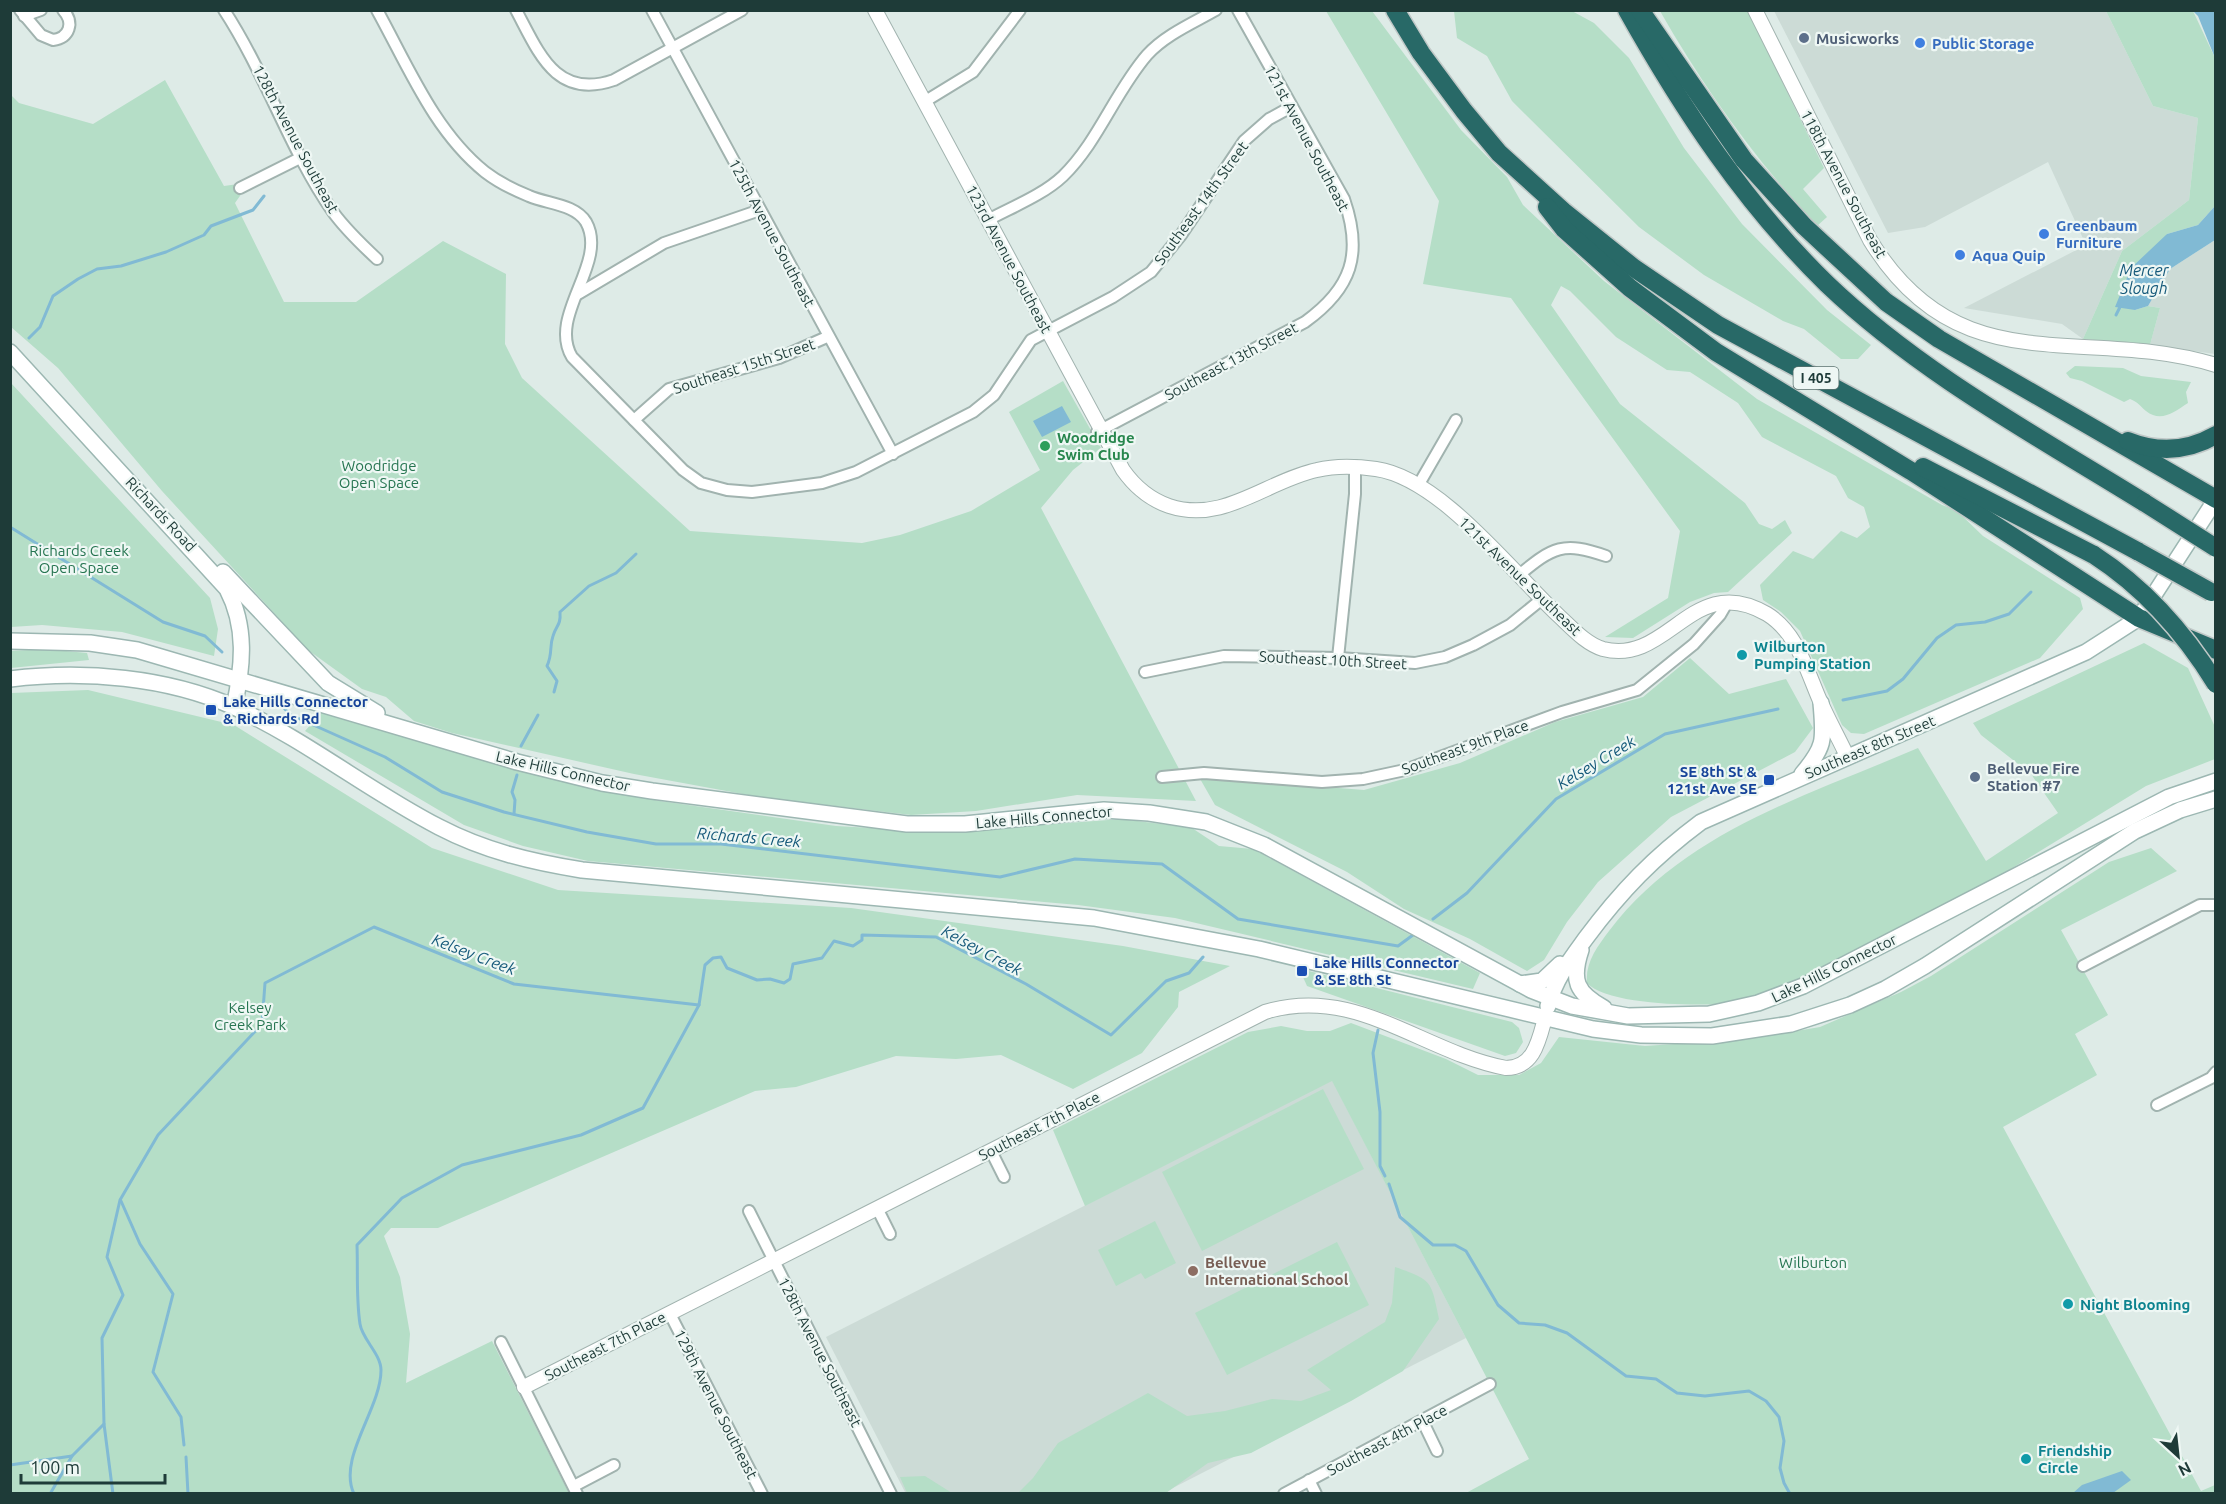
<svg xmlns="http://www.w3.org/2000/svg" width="2226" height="1504" font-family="Ubuntu,sans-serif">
	<rect width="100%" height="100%" fill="#deebe7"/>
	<g fill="#ccdbd6">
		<path d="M1774,11H2106L2153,106L2198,118L2189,200L2122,251L2083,339L2062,324L1964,308L2086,245L2048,162L1925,227L1888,233Z"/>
		<path d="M2215,240V354L2150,345L2160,308L2148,306L2170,269Z"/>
		<path d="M1332,1080L1466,1338L1163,1493L906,1494L826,1337Z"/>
	</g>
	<g fill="#b5dec7">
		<path d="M1326,11H1372L1461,130L1507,177L1523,205L1604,281L1757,399L1942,505L1956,510L1983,536L2080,598L2083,609L2040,658L1864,734L1851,733L1842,725L1800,631L1781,612L1763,600L1760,585L1793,551L1813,559L1841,531L1857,538L1870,527L1864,507L1848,498L1836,476L1762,437L1738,403L1690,372L1667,370L1616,337L1570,291L1561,286L1551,305L1620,404L1745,503L1759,524L1772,529L1785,520L1792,533L1728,592L1714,593L1690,602L1633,638L1605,637L1668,598L1680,531L1511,298L1423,284L1439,201Z"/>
		<path d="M1454,11H1572L1594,23L1629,58L1684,148L1742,224L1827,310L1871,345L1858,359H1841L1804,329L1783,321L1704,275L1639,227L1512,101L1487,56L1457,38Z"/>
		<path d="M1660,11H1748L1824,168L1803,189L1827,217L1817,226C1755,159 1705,90 1660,11Z"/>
		<path d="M2106,11H2193L2215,58V206L2198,225L2167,234L2135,310L2148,306L2160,308L2150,345L2083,339L2122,251L2189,200L2198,118L2153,106Z"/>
		<path d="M165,80L224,186L238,184L242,193L235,203L284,302H356L443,241L506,274L505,344L522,378L690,531L862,543L900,535L971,511L1040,470L1009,412L1063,381L1101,448L1073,470L1041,508L1196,801L1077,795L976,811L911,815L759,797L634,774L452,733L414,721L386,697L362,689L308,650L162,491L58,368L11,327L10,94L19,103L93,124Z"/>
		<path d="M2075,366L2123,368L2141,376L2191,382L2186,392L2188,403C2174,412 2161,423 2146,411C2140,406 2138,402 2130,399L2124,402L2082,381L2070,378L2066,373Z"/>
		<path d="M11,383L210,598L218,629L214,656L122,632L42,625L11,627Z"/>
		<path d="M2144,643L2188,668L2215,727V759L2146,786L1996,878L1798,980C1773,990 1745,1001 1718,1004C1690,1006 1605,1004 1587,983C1585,963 1597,947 1609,931C1685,831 1807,796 1918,748L1986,861L2058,813L2031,774L1981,735L1973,723Z"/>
		<path d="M45,649L87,653L89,660L11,668L10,651Z"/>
		<path d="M1690,658L1729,694L1786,679L1813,728L1795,752L1671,817L1598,882L1567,922L1544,960L1527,971L1470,939L1404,909L1347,872L1215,805L1199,777L1364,790L1460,763L1555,722L1643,697Z"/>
		<path d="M88,690L234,725L432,848L558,890L851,908L1123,946L1230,966L1179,992L1178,1007L1142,1053L1073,1089L1001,1055L956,1059L896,1056L796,1087L755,1091L438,1228H391L384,1236L400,1277L410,1334L406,1383L492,1341L569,1493H11V693Z"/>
		<path d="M322,712L393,730L533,774L660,801L836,826L944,832L1122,819L1192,828L1219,846L1253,849L1480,973L1473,989L1175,918L1078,905L588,861L523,846L464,825L305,731Z"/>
		<path d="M2151,848L2177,871L2061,930L2108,1015L2075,1034L2097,1075L2003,1127L2201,1491L2215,1485V1493H1466L1529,1459L1332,1081L1085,1206L1053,1130L1248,1032L1281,1026L1307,1031H1330L1351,1023L1446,1059L1478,1075H1519L1541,1063L1559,1037L1645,1046L1747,1039L1820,1027L1901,992L1931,976L2109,862Z"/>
		<path d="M1309,971L1512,1022L1519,1028L1523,1042L1516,1053L1505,1056L1307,986L1303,977Z"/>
		<path d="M1323,1089L1364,1169L1202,1251L1162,1172Z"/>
		<path d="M1155,1221L1176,1263L1145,1279L1141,1273L1116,1286L1098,1250Z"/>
		<path d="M1337,1242L1369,1305L1227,1375L1195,1313Z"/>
		<path d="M1395,1267C1433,1280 1431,1281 1439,1319L1403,1371L1351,1401L1251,1453L1208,1463L1166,1493H1018L1033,1478L1058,1443L1148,1393L1187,1416L1225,1411L1272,1399L1301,1401L1331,1390L1307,1370L1385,1322L1392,1303Z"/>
		<path d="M925,1476L952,1493H907L900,1477Z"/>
	</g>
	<g fill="#81bad4">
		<path d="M2193,11H2215V58L2198,16Z"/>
		<path d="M2215,206V240L2170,269L2148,306L2135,310L2115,307L2131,268L2167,234L2198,225Z"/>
		<path d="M1062,406L1071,422L1042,437L1033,421Z"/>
		<path d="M2122,1471L2131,1480L2113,1493H2073L2082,1485Z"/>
	</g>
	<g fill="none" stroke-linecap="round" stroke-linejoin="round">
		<g stroke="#81bad4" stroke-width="3">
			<path d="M2116,315L2120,307"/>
			<path d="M29,338L40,327L53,296L78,279L97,269L121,266L166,252L204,235L211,226L253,210L264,196"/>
			<path d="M10,527L163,622L205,636L222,652"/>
			<path d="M554,692L557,681L547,666C553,653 549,647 553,636C556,625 561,626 560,612L589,586L616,573L636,554"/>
			<path d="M271,696L291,715L385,757L442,792L504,812L587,832L656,844H721L1000,877L1075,859L1162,864L1238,919L1398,946L1413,935"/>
			<path d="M1843,700L1887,691L1903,679L1937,638L1956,625L1985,622L2009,614L2031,592"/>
			<path d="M521,746L538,715"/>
			<path d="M514,814L515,800L512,792L517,775"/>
			<path d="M1433,919L1467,893L1556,799L1665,734L1778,709"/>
			<path d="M1378,1030L1373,1053L1380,1112V1166L1385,1176"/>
			<path d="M1389,1184L1400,1217L1433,1245H1455L1466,1251L1498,1305L1519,1323L1545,1325L1567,1333L1626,1376L1656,1379L1677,1393L1705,1396L1749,1391L1766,1401L1779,1417L1784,1441L1780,1468L1784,1483L1790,1494"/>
			<path d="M121,1201L140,1244L173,1294L153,1372L181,1417L184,1445"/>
			<path d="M186,1457L188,1494"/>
			<path d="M10,1465L72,1456"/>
			<path d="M50,1494L72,1456L104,1424"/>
			<path d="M113,1494L104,1424L102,1338L123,1295L107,1257L120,1200L158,1135L262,1024L265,983L374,927L514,984L699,1005L705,965L713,958L721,957L727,968L757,980L770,979L784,983L790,979L793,964L822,958L834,941L853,946L862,940V935L936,937L1026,984L1111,1035L1166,981L1189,973L1203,957"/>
			<path d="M354,1494C337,1458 381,1409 381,1370C381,1354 362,1339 360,1324C356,1298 358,1271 357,1245L402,1198L462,1165L581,1135L643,1108L699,1005"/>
		</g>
		<defs>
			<g id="minor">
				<path d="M20,10L41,35L53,40C69,38 75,23 63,10"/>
				<path d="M224,10C266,74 290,151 333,212C346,230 362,245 377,259"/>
				<path d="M377,10C408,66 434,131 485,172C498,182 514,190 529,196C547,204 575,204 586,222C609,263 547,315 572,357L683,470L701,483L727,490L752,492L822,483L856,472L973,412L994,395L1031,340L1113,297L1151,272L1181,235L1244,141L1269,119L1291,107"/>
				<path d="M516,10C539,53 556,100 614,80L742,10"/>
				<path d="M652,10L893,454"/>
				<path d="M24,16L41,10"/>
				<path d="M924,102L973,72L1020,10"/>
				<path d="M240,188L302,157"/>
				<path d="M988,220C1012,207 1043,195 1063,176C1098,142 1115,92 1147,55C1165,35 1193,23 1216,10"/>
				<path d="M578,294L664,243L760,210"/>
				<path d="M634,420L669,389L779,358L827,337"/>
				<path d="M1097,432L1305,322C1352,288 1363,254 1344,199L1238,10"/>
				<path d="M1419,484L1456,420"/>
				<path d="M1519,575C1553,547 1563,541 1606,556"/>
				<path d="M1338,658L1355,494V466"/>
				<path d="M1145,672L1224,656L1338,658L1415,663L1445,657L1473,645L1510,625L1542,599"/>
				<path d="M1162,777L1204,773L1322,782L1363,779L1405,770L1562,712L1637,690L1694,644L1720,615L1727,603"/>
				<path d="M2083,966L2200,905H2216"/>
				<path d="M2157,1105L2211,1078L2216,1072"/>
				<path d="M991,1151L1004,1177"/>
				<path d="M877,1208L890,1234"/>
				<path d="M749,1211L891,1494"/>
				<path d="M670,1314L762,1494"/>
				<path d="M501,1342L577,1494"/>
				<path d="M1423,1422L1437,1451"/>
				<path d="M1309,1480L1316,1494"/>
				<path d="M574,1486L614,1465"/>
				<path d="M1284,1494L1490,1384"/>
			</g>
			<g id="tertiary">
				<path d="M875,10L1123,470C1135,487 1149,499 1169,506C1224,524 1266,481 1317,470C1337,465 1356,466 1376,469C1440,478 1512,572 1559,616C1572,628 1586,644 1603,649C1669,666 1692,570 1767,614C1798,633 1807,672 1821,703C1829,721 1839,739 1847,756"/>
				<path d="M1755,10L1870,240C1960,387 2082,324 2216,365"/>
				<path d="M524,1387L1265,1012C1355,984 1422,1052 1506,1068C1534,1068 1539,1040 1545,1018"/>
			</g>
			<g id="secondary">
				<path d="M10,352L227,589C247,627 243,666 234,707"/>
				<path d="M223,572L328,683L377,713"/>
				<path d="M10,641L90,643L137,650L517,762L602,783L652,791L907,824H965L1104,810L1149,813L1206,822L1264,845L1531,990L1572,1006L1628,1016L1709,1014L1758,1003L1803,986L2169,797L2216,781"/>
				<path d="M10,679C84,670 167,677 234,707C306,740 369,791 439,827C485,851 532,862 582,870L1094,918L1259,949L1593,1029L1641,1035L1712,1036L1791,1024L1850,1005L1885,989L1925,966L2135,831L2180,810L2216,799"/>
				<path d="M1802,774C1826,746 1824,739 1821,703"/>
				<path d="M1581,950C1571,980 1576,993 1604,1008"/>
				<path d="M1520,984L1542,981L1560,964"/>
				<path d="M1548,1006C1555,979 1570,960 1586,938C1621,891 1654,857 1701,822L2086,652L2139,618L2216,499"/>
			</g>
			<g id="motorway">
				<path d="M1395,10L1421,53L1464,111L1499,153L1563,211L1634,268L1718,325L2139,552"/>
				<path d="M1627,10C1683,110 1745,204 1827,284C1920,373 2037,436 2145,503"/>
				<path d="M1640,10L1744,160L1804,226L1886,302L1939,339L2216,499"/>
				<path d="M1547,207L1564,229L1630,288L1716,352L1911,471L2139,618L2216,650"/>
				<path d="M2128,441C2158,453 2188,451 2216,435"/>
				<path d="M1923,467L2094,555"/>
			</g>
		</defs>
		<use href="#minor" stroke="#a1b3af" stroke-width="14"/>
		<use href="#tertiary" stroke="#a1b3af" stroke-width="16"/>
		<use href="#secondary" stroke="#9cb7b2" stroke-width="18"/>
		<use href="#motorway" stroke="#c0c8c7" stroke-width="21"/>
		<use href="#minor" stroke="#fff" stroke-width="10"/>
		<use href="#tertiary" stroke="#fff" stroke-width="14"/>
		<use href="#secondary" stroke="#fff" stroke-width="15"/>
		<use href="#motorway" stroke="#286967" stroke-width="18"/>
		<defs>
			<g id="motorway-bridge">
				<path d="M2145,503L2216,548"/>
				<path d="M2139,552L2211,592"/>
				<path d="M2094,555C2145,588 2184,632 2216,684"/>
			</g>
		</defs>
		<use href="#motorway-bridge" stroke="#c0c8c7" stroke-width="21" stroke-linecap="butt"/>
		<use href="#motorway-bridge" stroke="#286967" stroke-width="18"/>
	</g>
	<g fill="#5c6f8a" stroke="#eef7f4" stroke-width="2">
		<circle cx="1804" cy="38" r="6"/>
		<circle cx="1975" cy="777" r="6"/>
	</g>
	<g fill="#3f7fe0" stroke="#eef7f4" stroke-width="2">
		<circle cx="1920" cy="43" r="6"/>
		<circle cx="2044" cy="234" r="6"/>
		<circle cx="1960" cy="255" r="6"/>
	</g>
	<circle fill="#2e9e5b" stroke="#eef7f4" stroke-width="2" cx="1045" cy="446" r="6"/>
	<g fill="#0f9aa8" stroke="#eef7f4" stroke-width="2">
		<circle cx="1742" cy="655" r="6"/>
		<circle cx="2068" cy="1304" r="6"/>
		<circle cx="2026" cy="1459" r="6"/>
	</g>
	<g fill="#1a4fb4" stroke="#eef7f4" stroke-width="2">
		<rect x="205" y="704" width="12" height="12" rx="3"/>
		<rect x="1763" y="774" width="12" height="12" rx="3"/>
		<rect x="1296" y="965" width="12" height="12" rx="3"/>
	</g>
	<circle fill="#8d6e63" stroke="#eef7f4" stroke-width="2" cx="1193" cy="1271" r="6"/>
	<g text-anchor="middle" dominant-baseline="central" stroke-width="4.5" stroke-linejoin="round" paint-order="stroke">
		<rect fill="#eef7f4" stroke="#5c7370" stroke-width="1.5" x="1793.5" y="367" width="45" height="22" rx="4.5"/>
		<g font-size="14" font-weight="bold" fill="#1e3b38">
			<text x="1816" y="378">I 405</text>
		</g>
		<g font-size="15" font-weight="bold" fill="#4e5e75" stroke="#eef7f4" text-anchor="start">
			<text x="1816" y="38">Musicworks</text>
			<text x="1987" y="768">Bellevue Fire<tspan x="1987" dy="17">Station #7</tspan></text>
		</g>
		<g font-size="15" font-weight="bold" fill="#366cbe" stroke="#eef7f4" text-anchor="start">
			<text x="1932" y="43">Public Storage</text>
			<text x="2056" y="225">Greenbaum<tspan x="2056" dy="17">Furniture</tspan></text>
			<text x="1972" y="255">Aqua Quip</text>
		</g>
		<g font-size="15" fill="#1e3b38" stroke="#eef7f4">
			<text transform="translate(1307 138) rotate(62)">121st Avenue Southeast</text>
			<text transform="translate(296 139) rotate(62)">128th Avenue Southeast</text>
			<text transform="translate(1844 184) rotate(62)">118th Avenue Southeast</text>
			<text transform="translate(1201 203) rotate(-54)">Southeast 14th Street</text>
			<text transform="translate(772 233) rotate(62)">125th Avenue Southeast</text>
			<text transform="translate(1009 259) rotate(62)">123rd Avenue Southeast</text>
			<text transform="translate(1231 361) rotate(-28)">Southeast 13th Street</text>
			<text transform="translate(744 366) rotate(-18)">Southeast 15th Street</text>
			<text transform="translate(161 514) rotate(47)">Richards Road</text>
			<text transform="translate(1520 576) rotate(44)">121st Avenue Southeast</text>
			<text transform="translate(1333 660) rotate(3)">Southeast 10th Street</text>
			<text transform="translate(1465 747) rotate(-20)">Southeast 9th Place</text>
			<text transform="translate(1870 747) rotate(-23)">Southeast 8th Street</text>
			<text transform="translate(563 771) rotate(13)">Lake Hills Connector</text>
			<text transform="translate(1044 817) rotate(-5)">Lake Hills Connector</text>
			<text transform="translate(1834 968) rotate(-26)">Lake Hills Connector</text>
			<text transform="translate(1039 1126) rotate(-27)">Southeast 7th Place</text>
			<text transform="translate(605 1346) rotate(-27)">Southeast 7th Place</text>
			<text transform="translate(820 1352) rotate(63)">128th Avenue Southeast</text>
			<text transform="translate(716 1404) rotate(63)">129th Avenue Southeast</text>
			<text transform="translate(1387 1440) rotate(-28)">Southeast 4th Place</text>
		</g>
		<g font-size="15" font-weight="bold" fill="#27864d" stroke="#eef7f4" text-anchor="start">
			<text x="1057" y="437">Woodridge<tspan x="1057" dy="17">Swim Club</tspan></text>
		</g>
		<g font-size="15" fill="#267551" stroke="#eef7f4">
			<text x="379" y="465">Woodridge<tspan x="379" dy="17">Open Space</tspan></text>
			<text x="79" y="550">Richards Creek<tspan x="79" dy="17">Open Space</tspan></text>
			<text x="250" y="1007">Kelsey<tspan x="250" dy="17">Creek Park</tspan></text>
			<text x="1813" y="1262">Wilburton</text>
		</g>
		<g font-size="15" font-weight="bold" fill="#0d838f" stroke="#eef7f4" text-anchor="start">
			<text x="1754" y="646">Wilburton<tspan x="1754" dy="17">Pumping Station</tspan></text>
			<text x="2080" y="1304">Night Blooming</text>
			<text x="2038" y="1450">Friendship<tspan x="2038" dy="17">Circle</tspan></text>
		</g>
		<g font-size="15" font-weight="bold" fill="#164399" stroke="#eef7f4" text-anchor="start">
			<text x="223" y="701">Lake Hills Connector<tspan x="223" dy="17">&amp; Richards Rd</tspan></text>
			<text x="1757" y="771" text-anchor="end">SE 8th St &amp;<tspan x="1757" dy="17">121st Ave SE</tspan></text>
			<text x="1314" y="962">Lake Hills Connector<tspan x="1314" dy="17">&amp; SE 8th St</tspan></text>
		</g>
		<g font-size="15" font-weight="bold" fill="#785e54" stroke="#eef7f4" text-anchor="start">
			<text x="1205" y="1262">Bellevue<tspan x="1205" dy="17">International School</tspan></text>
		</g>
		<g font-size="16" font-style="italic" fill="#15597a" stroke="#eef7f4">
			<text x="2144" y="270">Mercer<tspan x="2144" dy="18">Slough</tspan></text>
			<text transform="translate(1596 762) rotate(-31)">Kelsey Creek</text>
			<text transform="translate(749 837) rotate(5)">Richards Creek</text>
			<text transform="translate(982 950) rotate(28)">Kelsey Creek</text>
			<text transform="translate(474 954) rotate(21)">Kelsey Creek</text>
		</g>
	</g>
	<rect width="2226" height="1504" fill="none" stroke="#1e3b38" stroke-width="24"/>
	<g transform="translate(2178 1456) rotate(153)" stroke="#eef7f4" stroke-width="4.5" paint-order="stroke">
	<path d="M0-4.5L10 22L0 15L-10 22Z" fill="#1e3b38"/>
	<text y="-9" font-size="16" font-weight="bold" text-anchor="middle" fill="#1e3b38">N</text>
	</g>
	<path d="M21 1474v9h144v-9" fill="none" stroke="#1e3b38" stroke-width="3"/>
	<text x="30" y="1474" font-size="18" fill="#1e3b38" stroke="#eef7f4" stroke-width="4.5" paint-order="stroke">100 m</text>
</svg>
